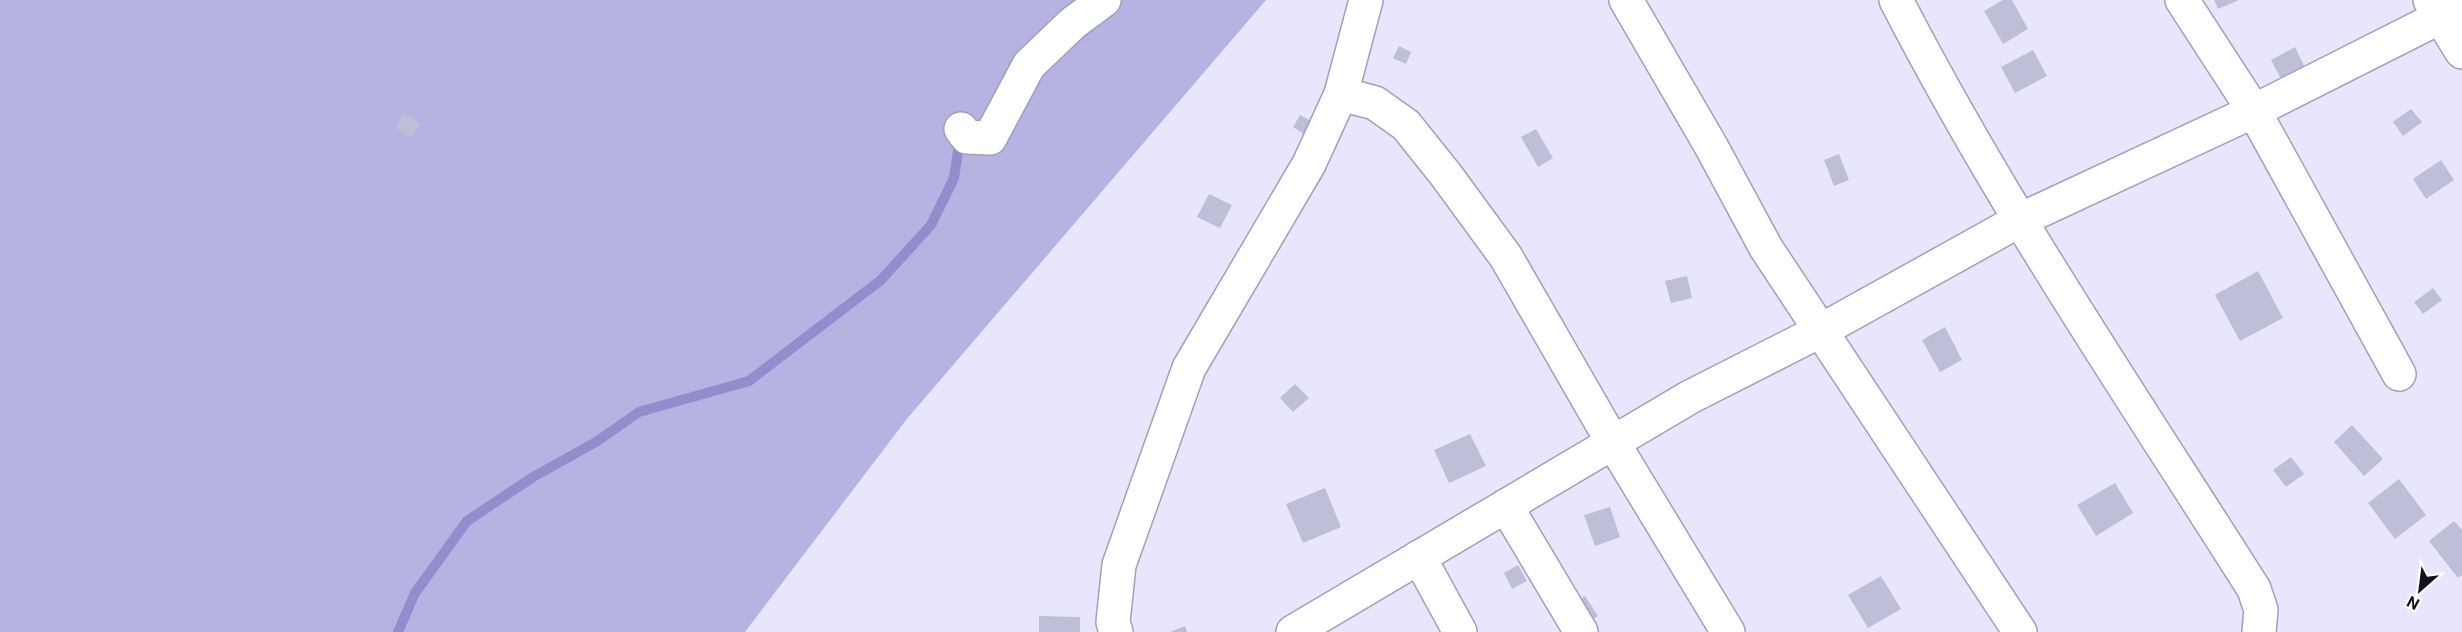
<svg xmlns="http://www.w3.org/2000/svg" width="2462" height="632" font-family="Roboto,sans-serif">
	<rect width="100%" height="100%" fill="#e7e6fd"/>
	<path fill="#b5b3e1" d="M0,0H1266L906,420L745,632H0Z"/>
	<g fill="none" stroke-linecap="round" stroke-linejoin="round">
		<path stroke="#928dcc" stroke-width="10" d="M398,632L415,593L467,521L533,477L596,442L639,412L749,381L881,280L931,225L954,178L960,138"/>
	</g>
	<g fill="#bfbed9">
		<path d="M2003,0H2012L2028,29L2003,44L1984,11Z"/>
		<path d="M2214,0H2239L2218,9Z"/>
		<path d="M1399,46L1411,52L1406,64L1393,58Z"/>
		<path d="M2295,47L2310,78L2287,90L2271,60Z"/>
		<path d="M2033,50L2047,76L2015,93L2001,67Z"/>
		<path d="M2411,109L2422,122L2403,136L2393,122Z"/>
		<path d="M403,113L421,124L410,137L395,127Z"/>
		<path d="M1300,115L1315,123L1307,136L1293,127Z"/>
		<path d="M1536,129L1553,158L1538,167L1521,137Z"/>
		<path d="M1839,154L1849,180L1834,186L1824,160Z"/>
		<path d="M2441,160L2454,180L2426,199L2413,179Z"/>
		<path d="M1209,194L1232,205L1220,228L1197,217Z"/>
		<path d="M2258,271L2283,318L2240,341L2215,295Z"/>
		<path d="M1687,276L1692,298L1671,303L1665,281Z"/>
		<path d="M2433,288L2442,300L2423,314L2414,302Z"/>
		<path d="M1945,327L1962,360L1940,372L1922,340Z"/>
		<path d="M1295,384L1309,398L1293,412L1280,398Z"/>
		<path d="M2352,425L2383,459L2364,476L2334,442Z"/>
		<path d="M1470,434L1486,466L1449,483L1434,450Z"/>
		<path d="M2291,457L2304,474L2286,487L2273,470Z"/>
		<path d="M2399,479L2426,515L2395,539L2368,503Z"/>
		<path d="M2115,483L2133,513L2096,536L2077,505Z"/>
		<path d="M1325,488L1341,527L1303,543L1286,504Z"/>
		<path d="M1610,507L1620,537L1595,546L1584,515Z"/>
		<path d="M2454,521L2462,530V575L2458,578L2429,541Z"/>
		<path d="M1518,565L1527,581L1512,589L1504,573Z"/>
		<path d="M1881,576L1901,609L1868,628L1848,595Z"/>
		<path d="M1585,596L1598,616L1583,626L1570,605Z"/>
		<path d="M1039,616L1080,617V632H1039Z"/>
		<path d="M1185,626L1187,632H1170Z"/>
	</g>
	<g fill="none" stroke-linecap="round" stroke-linejoin="round">
		<defs>
			<g id="minor">
				<path d="M1626,0L1711,146L1766,248L2020,632"/>
				<path d="M1896,0C2001,204 2131,395 2254,589L2261,610L2259,632"/>
				<path d="M2182,0L2254,111L2399,374"/>
				<path d="M2430,0L2462,52"/>
				<path d="M1341,94L1375,103L1406,125L1446,175L1506,257L1612,441L1728,632"/>
				<path d="M961,129L967,137L990,138L1029,65L1073,23L1104,0"/>
				<path d="M1506,506L1581,632"/>
				<path d="M1419,557L1460,632"/>
				<path d="M1116,632L1113,622L1119,565L1189,368L1309,164L1341,94L1366,0"/>
				<path d="M1293,632L1690,397L1822,330L2020,220L2254,111L2462,6"/>
			</g>
		</defs>
		<use href="#minor" stroke="#a1a0bb" stroke-width="36"/>
		<use href="#minor" stroke="#fff" stroke-width="33"/>
	</g>
	<g transform="translate(2420 590) rotate(208)" stroke="#ffffff" stroke-width="4.5" paint-order="stroke">
	<path d="M0-4.5L10 22L0 15L-10 22Z" fill="#12121b"/>
	<text y="-9" font-size="16" font-weight="bold" text-anchor="middle" fill="#12121b">N</text>
	</g>
</svg>
